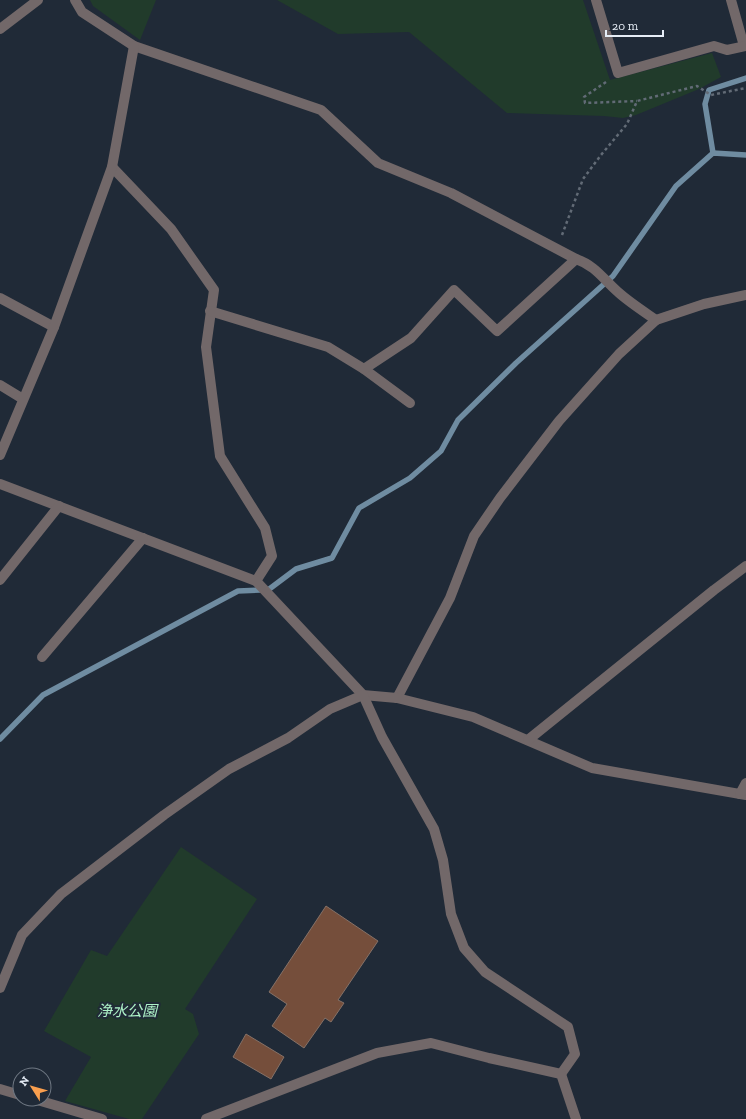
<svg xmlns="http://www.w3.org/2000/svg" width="746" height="1119" font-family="'Zilla Slab','Noto Sans JP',serif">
	<rect width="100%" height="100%" fill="#202a37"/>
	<g fill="#213b2b">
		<path d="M90,0H156L140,40L93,6Z"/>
		<path d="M277,0H583L610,80L712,53L721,77L699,89L636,115L623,118L604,116L507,113L409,32L338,34Z"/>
		<path d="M181,847L257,899L185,1009L193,1014L199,1034L142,1119H129L65,1101L91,1057L44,1031L91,950L107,956Z"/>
	</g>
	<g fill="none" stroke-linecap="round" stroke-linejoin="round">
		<g stroke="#6f8ca1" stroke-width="5.5">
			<path d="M713,153L705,104L709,90L746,78"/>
			<path d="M268,590L296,569L332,558L359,508L410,478L441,451L458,420L516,363L613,276L676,186L713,153L746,155"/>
			<path d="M0,739L43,695L238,591L260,590"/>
		</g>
	</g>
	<g fill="#754e3b" stroke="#857167">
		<path d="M326,906L378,941L338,1000L344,1003L331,1022L325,1018L304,1048L272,1026L287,1004L269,992Z"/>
		<path d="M246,1034L284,1057L271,1079L233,1057Z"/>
	</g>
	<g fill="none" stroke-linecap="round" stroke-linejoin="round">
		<g stroke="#626b76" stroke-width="2.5" stroke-dasharray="3 3" stroke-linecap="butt">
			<path d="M606,82L584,97L585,103L637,101"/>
			<path d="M562,235L583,179L601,155L627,124L637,101L697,86L711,95L746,88"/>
		</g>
		<g stroke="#726869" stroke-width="10">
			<path d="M731,0L744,46"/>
			<path d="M0,29L38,0"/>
			<path d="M364,369L410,403"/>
		</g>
		<g stroke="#726869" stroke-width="10">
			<path d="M75,0L82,12L134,46L321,110L378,163L451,193L576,259C596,266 603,279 618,292C629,302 643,311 656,320L619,354L559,421L500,498L474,536L450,598L397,698"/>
			<path d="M596,0L618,73L714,46L727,50L746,46"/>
			<path d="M112,167L171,229L214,290L206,347L220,456L265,528L272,556L256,581"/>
			<path d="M0,298L54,327"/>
			<path d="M210,311L328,347L364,369L411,338L454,290L497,331L576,259"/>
			<path d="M656,320L704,304L746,295"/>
			<path d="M0,385L23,399"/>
			<path d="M0,455L54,327L112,167L134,46"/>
			<path d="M0,484L256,581L363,695L397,698L473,717L592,768L746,795"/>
			<path d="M0,580L59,506"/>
			<path d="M42,657L143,538"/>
			<path d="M528,740L714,590L746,566"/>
			<path d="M740,794L746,783"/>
			<path d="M0,988L22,935L61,894L164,815L229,769L288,738L330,709L363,695L382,737L434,829L443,860L451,914L464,948L485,972L568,1027L575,1054L561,1074"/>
			<path d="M0,1089L20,1095"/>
			<path d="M34,1099L102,1119"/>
			<path d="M206,1119L377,1053L431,1043L489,1058L561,1074L576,1119"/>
		</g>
	</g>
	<g text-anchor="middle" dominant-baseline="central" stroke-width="4" stroke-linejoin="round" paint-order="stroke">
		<g font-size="15" font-style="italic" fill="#adf1c7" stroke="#202a37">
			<text x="127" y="1011">浄水公園</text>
		</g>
	</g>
	<g transform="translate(32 1087) rotate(307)"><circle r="19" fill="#202a37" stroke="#6f7883"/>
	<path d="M0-3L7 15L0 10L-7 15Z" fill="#fa9f4e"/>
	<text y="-6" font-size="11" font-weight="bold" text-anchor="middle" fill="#e6edf6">N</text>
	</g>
	<path d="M606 30v6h57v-6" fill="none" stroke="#e6edf6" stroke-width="2"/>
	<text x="612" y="30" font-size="12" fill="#e6edf6" stroke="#202a37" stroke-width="3" paint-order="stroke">20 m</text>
</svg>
